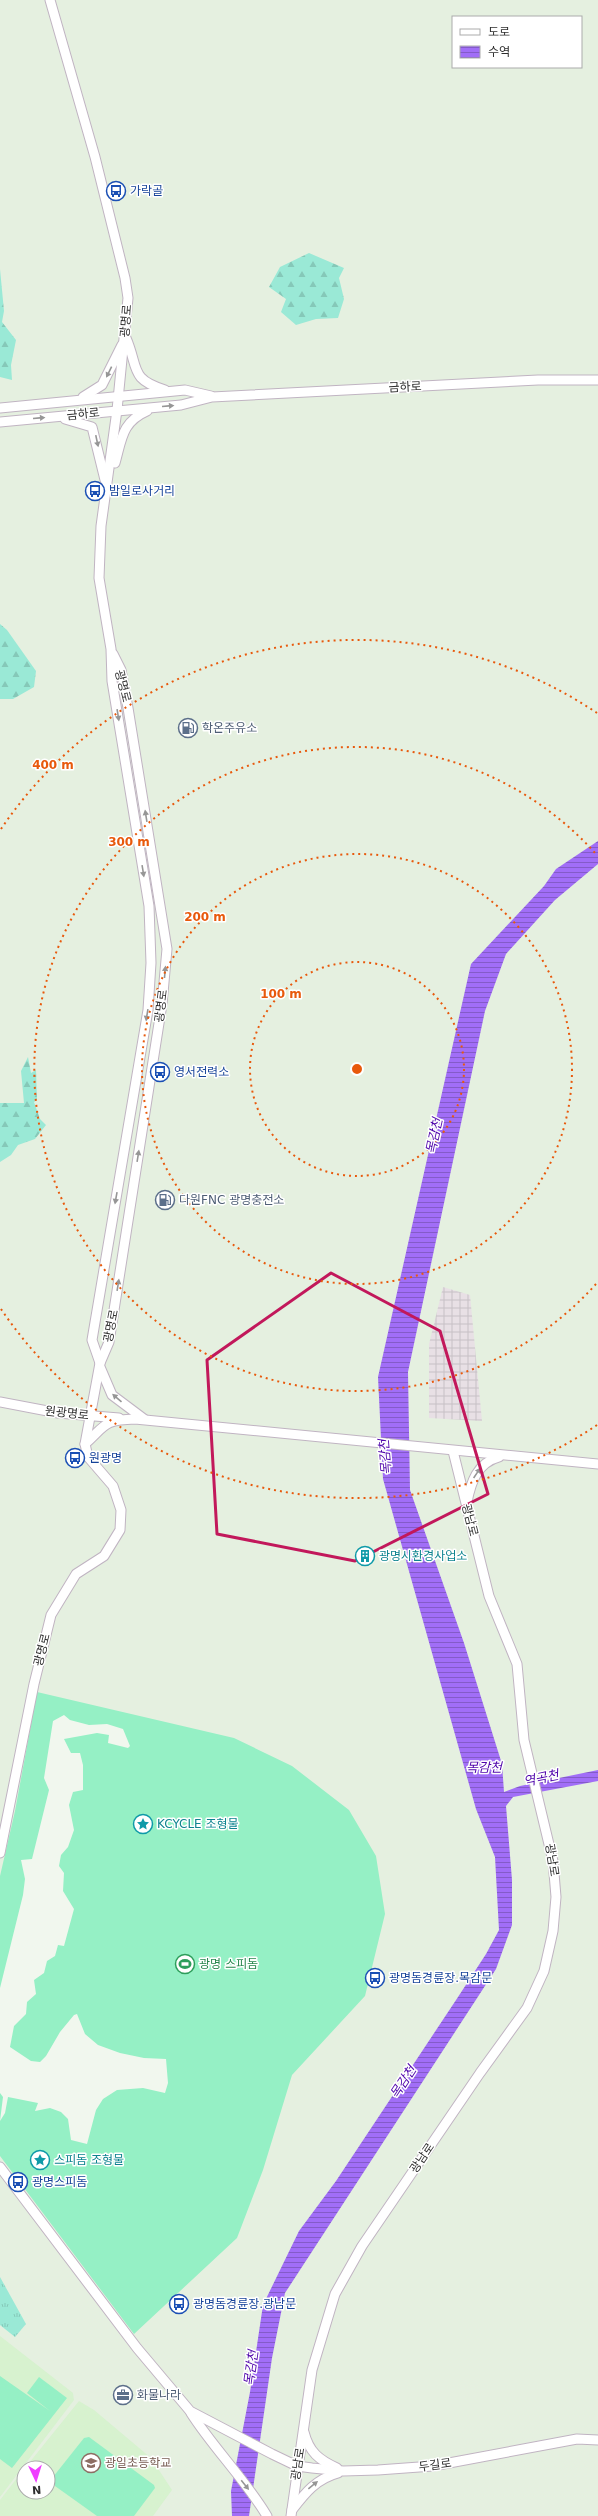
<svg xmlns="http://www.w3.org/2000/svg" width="598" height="2516" font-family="'DejaVu Sans','Noto Sans KR',sans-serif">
	<defs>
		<pattern id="industrial-grid" width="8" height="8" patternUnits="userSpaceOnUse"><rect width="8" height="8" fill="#e8e0e5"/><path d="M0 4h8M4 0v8" fill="none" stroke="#c7c0c5"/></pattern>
		<pattern id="forest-firs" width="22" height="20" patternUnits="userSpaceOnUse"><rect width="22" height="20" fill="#9ae9d6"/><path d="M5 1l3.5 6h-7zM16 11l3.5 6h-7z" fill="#85c8b8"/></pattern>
		<pattern id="park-tufts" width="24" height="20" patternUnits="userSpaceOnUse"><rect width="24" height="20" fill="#9ae9d6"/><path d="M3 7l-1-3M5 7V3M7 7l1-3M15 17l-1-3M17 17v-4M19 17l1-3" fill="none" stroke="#85c8b8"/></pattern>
		<pattern id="water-rules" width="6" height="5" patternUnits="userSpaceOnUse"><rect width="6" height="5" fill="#a16ef7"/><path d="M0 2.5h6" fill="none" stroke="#845bc8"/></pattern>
	</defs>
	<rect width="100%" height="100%" fill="#e5f0e0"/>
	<path fill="url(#industrial-grid)" d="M443,1287L470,1295L482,1421L429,1418V1344Z"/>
	<g fill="#d7f2cf">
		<path d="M0,2336L73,2393L74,2400L0,2497Z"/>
		<path d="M79,2401L94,2410L151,2458L172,2490L153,2516H0V2500L24,2469V2492H48V2468H25Z"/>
	</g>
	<g fill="url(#forest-firs)">
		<path d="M309,253L344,268L339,278L344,299L338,318L316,319L296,325L281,312L286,299L269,287L280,267Z"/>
		<path d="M0,269L4,311L2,322L16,340L11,365L12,380L0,377Z"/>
		<path d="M0,624L7,630L36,671L34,687L13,699H0Z"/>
		<path d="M28,1057L31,1073L36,1070L37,1100L34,1102L40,1119L46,1125L35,1139L18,1145L11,1155L0,1162V1103H24L21,1071Z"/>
	</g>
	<path fill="url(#park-tufts)" d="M0,2277L26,2324L15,2337L0,2325Z"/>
	<g fill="#95f0c5">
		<path d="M37,1692L234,1738L292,1766L349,1810L376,1856L385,1914L365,1996L292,2075L263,2170L237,2238L134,2334L0,2156V1876L15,1811Z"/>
		<path d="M0,2376L50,2411L27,2393L39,2377L67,2398L12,2468L0,2459Z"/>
		<path d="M89,2437L154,2485L155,2488L134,2516H97L55,2486L53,2477L84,2438Z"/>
	</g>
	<path fill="#f1f7ee" d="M64,1715L70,1720L89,1725L107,1724L123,1729L130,1746L128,1748L108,1743L109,1735L97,1733L64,1739L71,1753H80L83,1765V1790L73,1792L69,1805L74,1830L68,1847L61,1855L59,1866L64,1873L63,1891L74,1909L64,1946L58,1945L55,1956L47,1961L44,1973L34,1980L36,1994L27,2002L26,2014L14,2026L10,2047L31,2061L40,2062L46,2056L60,2032L74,2015L77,2014L85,2034L98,2045L120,2053L144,2058L166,2059L168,2083L165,2093L143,2088L117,2090L103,2099L96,2110L87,2144L71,2140L68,2119L61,2112L50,2108L35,2111L38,2103L8,2097L5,2113L0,2121L3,2097L0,2093V1988L23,1895L25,1879L21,1860L32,1859L49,1790L44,1778L53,1721Z"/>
	<path fill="url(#water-rules)" d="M598,841V864L555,900L506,954L485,1011L408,1372L410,1490L464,1643L502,1764L504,1792L520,1786L598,1770V1781L513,1797L506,1806L512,1880V1925L496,1969L285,2293L272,2358L249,2516H232L231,2491L250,2392L263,2305L299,2231L336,2181L458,1997L486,1954L499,1930L495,1857L476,1809L383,1479L378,1377L471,964L544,886L556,869Z"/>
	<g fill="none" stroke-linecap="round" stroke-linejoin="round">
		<defs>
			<g id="secondary">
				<path d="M50,0L95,157L125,278L128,298L117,410L101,526L99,578L111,649L112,681L149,906L151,963L148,1010L92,1340L100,1363"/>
				<path d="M126,338C139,368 129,379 165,390"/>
				<path d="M83,397L102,385L122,345"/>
				<path d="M0,408L185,390L211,396"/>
				<path d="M65,419L92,427L105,480"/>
				<path d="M0,422L181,405L212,397L538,380H598"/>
				<path d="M115,463C122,438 122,422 147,411"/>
				<path d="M100,1367L112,1395L144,1419"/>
				<path d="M0,1402L58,1413L119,1418"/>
				<path d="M85,1444C106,1425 103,1420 135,1419L598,1464"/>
				<path d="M467,1502C471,1482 477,1463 499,1457"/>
				<path d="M0,1853L34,1684L51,1615L76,1574L104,1556L120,1530L121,1510L113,1486L88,1457L85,1444L100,1363L109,1342L162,1004L167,949L128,708L121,670L113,654"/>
				<path d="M0,2167L137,2348L190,2411L272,2454L297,2466L312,2468L343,2471L378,2470L433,2466L577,2439L598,2440"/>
				<path d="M191,2413C214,2449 245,2479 267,2516"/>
				<path d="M304,2432C309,2452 319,2460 337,2468"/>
				<path d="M292,2510C305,2493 316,2479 338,2473"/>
				<path d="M291,2516L312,2370L335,2294L362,2246L480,2073L527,2008L544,1971L553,1931L556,1897L553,1861L524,1740L517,1664L489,1596L453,1451"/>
			</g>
		</defs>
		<use href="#secondary" stroke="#c0b4c2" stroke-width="11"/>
		<use href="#secondary" stroke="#fff" stroke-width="9"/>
	</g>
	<defs><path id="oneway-solid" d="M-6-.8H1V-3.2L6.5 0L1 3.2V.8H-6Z"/></defs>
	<g fill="#969696">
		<use href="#oneway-solid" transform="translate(109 372) rotate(116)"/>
		<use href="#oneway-solid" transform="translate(168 406) rotate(-5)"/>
		<use href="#oneway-solid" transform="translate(39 418) rotate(-5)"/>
		<use href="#oneway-solid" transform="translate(97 441) rotate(78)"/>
		<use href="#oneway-solid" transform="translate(118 715) rotate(81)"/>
		<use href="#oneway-solid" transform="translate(146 816) rotate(-99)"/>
		<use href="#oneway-solid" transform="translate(143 871) rotate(81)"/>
		<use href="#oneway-solid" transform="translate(165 972) rotate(-85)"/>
		<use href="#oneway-solid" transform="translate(147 1015) rotate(99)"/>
		<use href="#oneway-solid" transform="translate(138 1156) rotate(-81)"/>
		<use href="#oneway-solid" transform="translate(116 1198) rotate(100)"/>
		<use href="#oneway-solid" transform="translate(118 1285) rotate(-81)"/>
		<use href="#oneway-solid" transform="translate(117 1398) rotate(-139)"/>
		<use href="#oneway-solid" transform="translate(477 1473) rotate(-56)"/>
		<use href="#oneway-solid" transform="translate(245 2485) rotate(51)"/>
		<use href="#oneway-solid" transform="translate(313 2485) rotate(-39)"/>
	</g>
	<path fill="none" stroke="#c2185b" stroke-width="3" stroke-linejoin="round" d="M331,1273L440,1331L488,1494L355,1561L217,1534L207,1360Z"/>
	<g fill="none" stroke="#e8590c" stroke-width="2" stroke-dasharray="2 4">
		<circle cx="357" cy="1069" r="107"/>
		<circle cx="357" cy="1069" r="215"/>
		<path d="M596 1284A322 322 0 1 1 596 854"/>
		<path d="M597 1425A430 430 0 0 1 1 1309M1 829A430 430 0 0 1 597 713"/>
	</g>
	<defs>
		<symbol id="bus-ring" viewBox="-11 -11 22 22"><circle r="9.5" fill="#fff" stroke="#1a4fb4" stroke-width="1.5"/><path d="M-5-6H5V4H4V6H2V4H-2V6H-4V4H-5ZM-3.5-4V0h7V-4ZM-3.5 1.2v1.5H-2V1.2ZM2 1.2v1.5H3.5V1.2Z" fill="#1a4fb4"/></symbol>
		<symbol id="fuel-ring" viewBox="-11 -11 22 22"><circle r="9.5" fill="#fff" stroke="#5c6f8a" stroke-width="1.5"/><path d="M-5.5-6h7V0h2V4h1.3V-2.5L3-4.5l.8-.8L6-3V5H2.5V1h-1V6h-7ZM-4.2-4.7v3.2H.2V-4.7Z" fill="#5c6f8a"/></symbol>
		<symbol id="building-ring" viewBox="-11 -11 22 22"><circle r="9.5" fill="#fff" stroke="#0f9aa8" stroke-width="1.5"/><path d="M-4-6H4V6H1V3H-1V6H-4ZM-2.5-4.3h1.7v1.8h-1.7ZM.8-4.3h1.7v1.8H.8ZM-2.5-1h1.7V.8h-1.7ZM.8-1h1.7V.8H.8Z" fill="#0f9aa8"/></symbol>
		<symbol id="sight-ring" viewBox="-11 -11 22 22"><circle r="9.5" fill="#fff" stroke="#0f9aa8" stroke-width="1.5"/><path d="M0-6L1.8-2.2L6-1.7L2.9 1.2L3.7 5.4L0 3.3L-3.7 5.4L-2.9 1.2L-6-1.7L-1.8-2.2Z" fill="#0f9aa8"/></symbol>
		<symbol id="stadium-ring" viewBox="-11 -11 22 22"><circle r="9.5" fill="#fff" stroke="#2e9e5b" stroke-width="1.5"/><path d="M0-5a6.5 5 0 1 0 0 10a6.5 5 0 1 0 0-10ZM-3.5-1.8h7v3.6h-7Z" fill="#2e9e5b"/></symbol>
		<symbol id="office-ring" viewBox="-11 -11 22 22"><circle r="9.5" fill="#fff" stroke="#5c6f8a" stroke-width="1.5"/><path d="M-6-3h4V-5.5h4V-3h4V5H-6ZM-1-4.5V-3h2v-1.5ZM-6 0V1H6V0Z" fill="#5c6f8a"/></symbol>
		<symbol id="school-ring" viewBox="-11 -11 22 22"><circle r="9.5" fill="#fff" stroke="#8d6e63" stroke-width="1.5"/><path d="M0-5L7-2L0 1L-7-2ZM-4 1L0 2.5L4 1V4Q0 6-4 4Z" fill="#8d6e63"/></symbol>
	</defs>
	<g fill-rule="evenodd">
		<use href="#bus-ring" x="105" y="180" width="22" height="22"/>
		<use href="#bus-ring" x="84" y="480" width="22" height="22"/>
		<use href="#fuel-ring" x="177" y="717" width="22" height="22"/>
		<use href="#bus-ring" x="149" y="1061" width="22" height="22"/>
		<use href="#fuel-ring" x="154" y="1189" width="22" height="22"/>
		<use href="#bus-ring" x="64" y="1447" width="22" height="22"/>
		<use href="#building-ring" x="354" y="1545" width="22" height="22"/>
		<use href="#sight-ring" x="132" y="1813" width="22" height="22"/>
		<use href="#stadium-ring" x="174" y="1953" width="22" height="22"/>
		<use href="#bus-ring" x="364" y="1967" width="22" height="22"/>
		<use href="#sight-ring" x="29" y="2149" width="22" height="22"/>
		<use href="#bus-ring" x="7" y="2171" width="22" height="22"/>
		<use href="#bus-ring" x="168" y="2293" width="22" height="22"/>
		<use href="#office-ring" x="112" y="2384" width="22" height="22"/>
		<use href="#school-ring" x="80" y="2452" width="22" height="22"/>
	</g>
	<g text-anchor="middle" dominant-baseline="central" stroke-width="3" stroke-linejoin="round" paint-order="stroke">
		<g font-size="12" fill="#164399" stroke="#fff" text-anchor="start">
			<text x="130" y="191">가락골</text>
			<text x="109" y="491">밤일로사거리</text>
			<text x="174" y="1072">영서전력소</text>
			<text x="89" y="1458">원광명</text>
			<text x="389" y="1978">광명돔경륜장.목감문</text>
			<text x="32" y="2182">광명스피돔</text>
			<text x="193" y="2304">광명돔경륜장.광남문</text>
		</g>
		<g font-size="12" fill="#2e2e2e" stroke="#fff">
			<text transform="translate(126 321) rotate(-86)">광명로</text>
			<text transform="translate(405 387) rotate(-3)">금하로</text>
			<text transform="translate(83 414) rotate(-6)">금하로</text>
			<text transform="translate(123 686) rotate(76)">광명로</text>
			<text transform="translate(161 1006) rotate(-83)">광명로</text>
			<text transform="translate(111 1326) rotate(-79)">광명로</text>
			<text transform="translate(67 1413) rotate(6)">원광명로</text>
			<text transform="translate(470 1520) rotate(76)">광남로</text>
			<text transform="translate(42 1650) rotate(-76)">광명로</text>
			<text transform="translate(552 1860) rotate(81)">광남로</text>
			<text transform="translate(422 2158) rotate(-56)">광남로</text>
			<text transform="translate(298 2464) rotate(-81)">광남로</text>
			<text transform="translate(435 2465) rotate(-8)">두길로</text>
		</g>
		<g font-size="12" fill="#4e5e75" stroke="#fff" text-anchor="start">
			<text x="202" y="728">학온주유소</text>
			<text x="179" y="1200">다원FNC 광명충전소</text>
			<text x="137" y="2395">화물나라</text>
		</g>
		<g font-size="12" fill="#0d838f" stroke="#fff" text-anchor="start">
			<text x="379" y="1556">광명시환경사업소</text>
			<text x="157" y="1824">KCYCLE 조형물</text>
			<text x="54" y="2160">스피돔 조형물</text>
		</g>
		<g font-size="12" fill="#27864d" stroke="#fff" text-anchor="start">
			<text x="199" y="1964">광명 스피돔</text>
		</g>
		<g font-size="12" fill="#785e54" stroke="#fff" text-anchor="start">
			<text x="105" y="2463">광일초등학교</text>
		</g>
		<g font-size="13" font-style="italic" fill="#4f05ab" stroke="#fff">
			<text transform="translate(434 1136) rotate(-78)">목감천</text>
			<text transform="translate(385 1457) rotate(-95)">목감천</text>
			<text x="484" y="1767">목감천</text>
			<text transform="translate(541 1778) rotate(-12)">역곡천</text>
			<text transform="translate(403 2082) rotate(-57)">목감천</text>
			<text transform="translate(251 2368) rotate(-82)">목감천</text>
		</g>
	</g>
	<circle cx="357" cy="1069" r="6" fill="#e8590c" stroke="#fff" stroke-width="2"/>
	<g font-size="12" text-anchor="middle" font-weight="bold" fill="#e8590c" stroke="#fff" stroke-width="3" stroke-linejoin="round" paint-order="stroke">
		<text x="53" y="769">400 m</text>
		<text x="129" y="846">300 m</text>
		<text x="205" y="921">200 m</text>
		<text x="281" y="998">100 m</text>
	</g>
	<rect x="452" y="16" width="130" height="52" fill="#ffffff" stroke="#ababab"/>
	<rect x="460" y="29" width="20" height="6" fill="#ffffff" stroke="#ababab"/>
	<text x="488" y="36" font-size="12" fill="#2e2e2e">도로</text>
	<rect x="460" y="46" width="20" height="12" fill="url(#water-rules)" stroke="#ababab"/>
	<text x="488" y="56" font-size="12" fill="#2e2e2e">수역</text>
	<g transform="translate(36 2480) rotate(176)"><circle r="19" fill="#ffffff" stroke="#ababab"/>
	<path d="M0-3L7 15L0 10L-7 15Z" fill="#ef3eff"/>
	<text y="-6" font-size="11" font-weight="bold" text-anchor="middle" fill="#2e2e2e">N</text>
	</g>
</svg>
